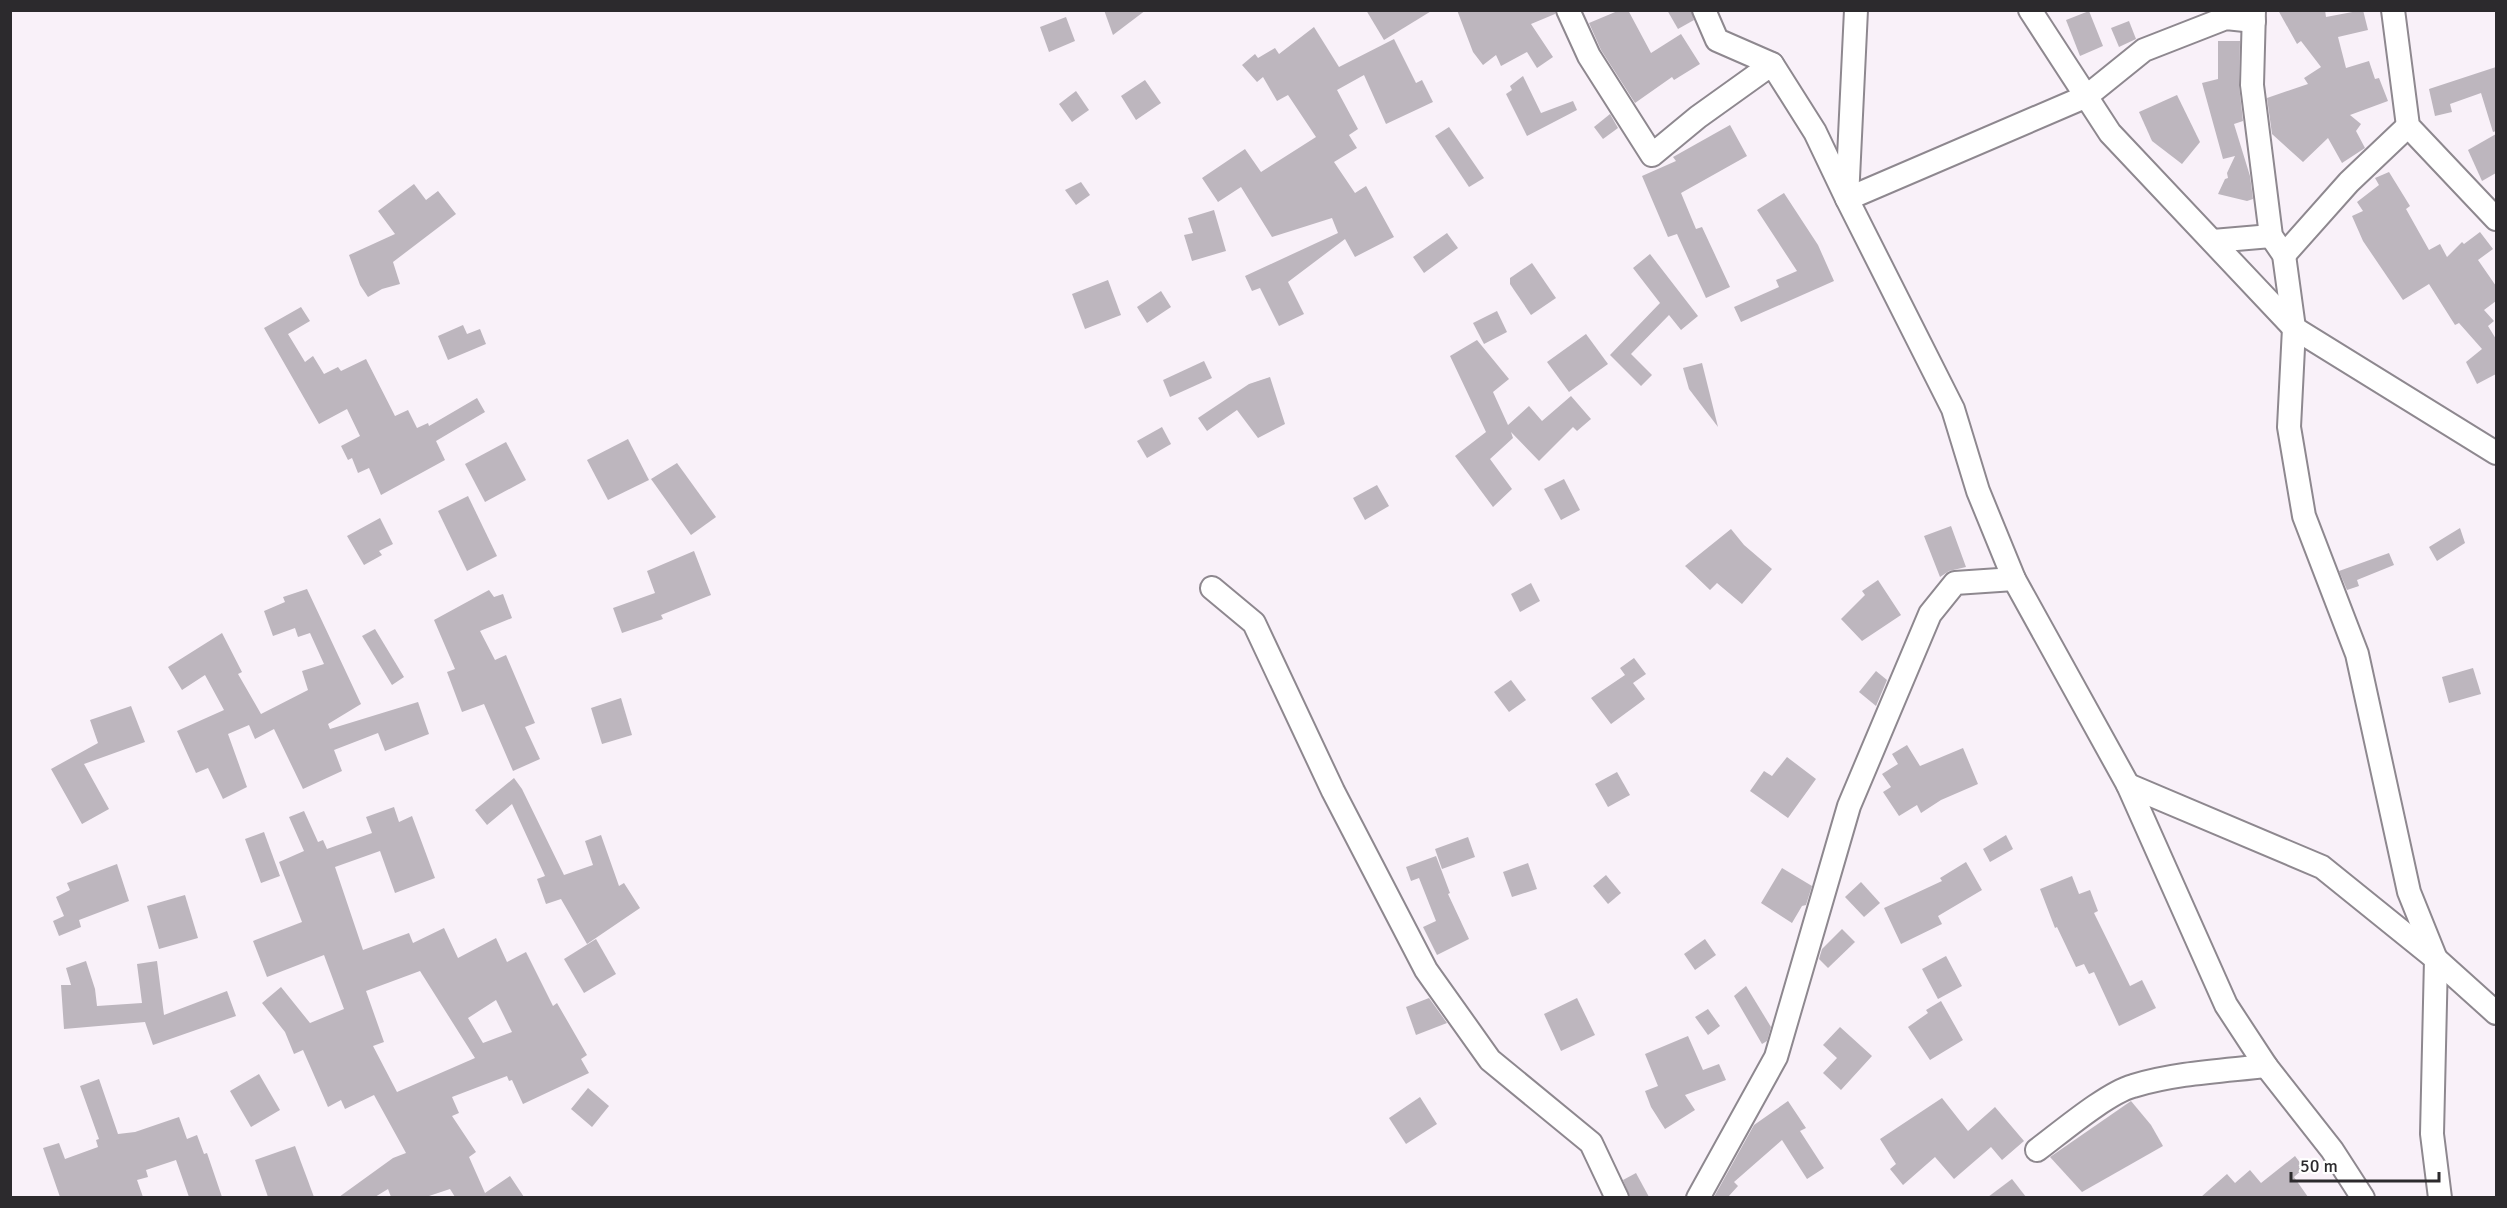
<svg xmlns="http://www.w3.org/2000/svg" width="2507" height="1208" font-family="Signika,sans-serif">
	<rect width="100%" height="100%" fill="#f9f1f9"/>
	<g fill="#bdb6be" fill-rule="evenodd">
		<path d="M1104,10H1146L1113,35Z"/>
		<path d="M1366,10H1433L1384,40Z"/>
		<path d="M1457,10H1555V14L1531,24L1553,57L1537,68L1527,52L1501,66L1496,55L1483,65L1473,52Z"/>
		<path d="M1620,10H1628L1651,53L1681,34L1700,64L1674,80L1672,77L1635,103L1601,50L1589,23Z"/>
		<path d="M1667,10H1691L1694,20L1678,29Z"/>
		<path d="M2278,10H2325L2326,17L2363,10L2368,30L2338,37L2346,68L2369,61L2375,79L2379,78L2388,101L2350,115L2361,124L2356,131L2365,148L2342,163L2328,138L2303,162L2272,134L2267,98L2308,84L2304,78L2321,67L2301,41L2297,44Z"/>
		<path d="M2089,11L2103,46L2080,56L2066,20Z"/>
		<path d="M1066,17L1075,41L1049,52L1040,27Z"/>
		<path d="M2129,21L2136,39L2119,47L2111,28Z"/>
		<path d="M1314,27L1339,67L1394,39L1416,83L1422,80L1433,102L1386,124L1364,75L1337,90L1358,129L1349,135L1357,148L1334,162L1355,193L1366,186L1394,237L1355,257L1345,239L1288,282L1304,314L1279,326L1260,288L1252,291L1245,276L1338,233L1332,218L1272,237L1241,187L1218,202L1202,178L1245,149L1261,172L1316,137L1288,95L1277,101L1263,77L1257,82L1242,65L1255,54L1258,58L1275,48L1279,54Z"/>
		<path d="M2218,41H2240L2239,85L2243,121L2234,124L2250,176L2253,199L2247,201L2218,194L2225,179L2228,178L2227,173L2235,156L2223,159L2202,83L2218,79Z"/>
		<path d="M2496,67V131L2493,132L2481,93L2450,104L2452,112L2435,116L2429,89Z"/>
		<path d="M1523,76L1541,113L1573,101L1577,110L1527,136L1506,94L1512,90L1510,86Z"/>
		<path d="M1145,80L1161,103L1136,120L1121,96Z"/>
		<path d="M1076,91L1089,110L1072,122L1059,104Z"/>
		<path d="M2177,95L2200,142L2182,164L2152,141L2139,112Z"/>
		<path d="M1610,114L1618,128L1603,139L1594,127Z"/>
		<path d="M1730,125L1747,156L1681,193L1696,229L1702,227L1730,287L1706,298L1677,234L1668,237L1642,176L1676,161L1673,157Z"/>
		<path d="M1449,127L1484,178L1469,187L1435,136Z"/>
		<path d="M2496,134V173L2482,181L2468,150Z"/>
		<path d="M2389,172L2410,206L2406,209L2429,250L2440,244L2447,257L2462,242L2464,244L2480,232L2493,249L2478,260L2496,286V301L2484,310L2494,321L2488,326L2496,339V374L2477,384L2466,362L2482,349L2459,323L2455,325L2429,284L2403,300L2363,241L2352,216L2363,211L2357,202L2379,185L2375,178Z"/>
		<path d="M1081,182L1090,195L1076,205L1065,190Z"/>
		<path d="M414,184L426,200L438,191L456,214L393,262L400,284L382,289L368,297L360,285L349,255L395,234L378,211Z"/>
		<path d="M1784,193L1818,245L1834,281L1741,322L1734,307L1779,287L1776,280L1797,271L1757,210Z"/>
		<path d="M1214,210L1226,251L1192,261L1184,235L1193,233L1188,218Z"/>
		<path d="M1447,233L1458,248L1424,273L1413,257Z"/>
		<path d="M1650,254L1698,316L1681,330L1669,315L1631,354L1652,375L1641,386L1610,355L1660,303L1633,268Z"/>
		<path d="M1532,263L1556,298L1531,315L1510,284V278Z"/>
		<path d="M1108,280L1121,315L1085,329L1072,294Z"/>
		<path d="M1161,291L1171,307L1147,323L1137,307Z"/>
		<path d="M301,307L310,321L288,334L305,362L313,356L324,374L338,367L341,371L366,359L395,416L408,410L417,428L428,423L429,426L477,398L485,412L436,441L445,460L381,495L369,468L358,473L352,458L348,460L341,446L360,436L347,409L319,424L264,328Z"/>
		<path d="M1497,311L1507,332L1484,344L1473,323Z"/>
		<path d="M463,325L467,334L480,329L486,344L448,360L438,336Z"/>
		<path d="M1586,334L1608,364L1569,392L1547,362Z"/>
		<path d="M1477,340L1509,379L1493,392L1508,425L1529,406L1542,421L1571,396L1591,419L1577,431L1573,427L1539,461L1511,432L1513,438L1490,459L1512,489L1493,507L1455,456L1486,432L1450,356Z"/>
		<path d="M1204,361L1212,378L1170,397L1163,380Z"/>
		<path d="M1702,363L1718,427L1689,389L1683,368Z"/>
		<path d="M1270,377L1285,424L1258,438L1237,410L1207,431L1198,418L1249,384Z"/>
		<path d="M1162,427L1171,444L1147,458L1137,441Z"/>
		<path d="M628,439L649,480L608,500L587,460Z"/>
		<path d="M506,442L526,480L485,502L465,464Z"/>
		<path d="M677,463L716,517L691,535L651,479Z"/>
		<path d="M1564,479L1580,510L1561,520L1544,489Z"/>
		<path d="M1377,485L1389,506L1365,520L1353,498Z"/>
		<path d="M468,496L497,556L467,571L438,511Z"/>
		<path d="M380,518L393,544L379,551L382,555L364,565L347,536Z"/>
		<path d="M1951,526L1966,567L1949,571L1940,577L1924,536Z"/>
		<path d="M2460,528L2465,543L2437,561L2429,547Z"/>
		<path d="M1731,529L1744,545L1772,569L1742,604L1717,583L1710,590L1685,566Z"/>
		<path d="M694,551L711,595L661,615L663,619L622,633L613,608L655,593L647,571Z"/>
		<path d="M2389,553L2394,565L2357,580L2359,586L2347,590L2339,571Z"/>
		<path d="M1878,580L1901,615L1862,641L1841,619L1865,595L1862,591Z"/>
		<path d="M1531,583L1540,601L1520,612L1511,594Z"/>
		<path d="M307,589L361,704L328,724L330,729L418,702L429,734L385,751L378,733L334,750L342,771L303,789L274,729L255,739L249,725L228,734L247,787L223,799L208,768L196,773L177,731L224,710L205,675L182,690L168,667L222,633L242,672L238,674L261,714L308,690L302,671L324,664L310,633L298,637L295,628L273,636L264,611L285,602L283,597Z"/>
		<path d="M489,590L494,597L503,594L512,618L480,631L495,660L506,655L535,723L525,727L540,759L513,771L484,704L462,712L447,672L455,669L434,620Z"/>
		<path d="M375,629L404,677L392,685L362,636Z"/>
		<path d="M1634,658L1646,674L1633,683L1645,699L1611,724L1591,698L1625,675L1620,668Z"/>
		<path d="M2473,668L2481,694L2449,703L2442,677Z"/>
		<path d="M1876,671L1887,680L1876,706L1859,692Z"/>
		<path d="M1511,680L1526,700L1509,712L1494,692Z"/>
		<path d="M621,698L632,735L602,744L591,708Z"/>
		<path d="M131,706L145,742L84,764L109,809L82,824L51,769L98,743L90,720Z"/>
		<path d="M1907,745L1920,766L1963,748L1978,784L1941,800L1921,813L1917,805L1899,816L1883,792L1891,787L1882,774L1898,764L1892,754Z"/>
		<path d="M1787,757L1816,779L1788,818L1750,791L1764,771L1772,776Z"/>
		<path d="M1617,772L1630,795L1608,807L1595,784Z"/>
		<path d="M514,778L522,789L564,875L593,865L585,841L601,835L619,886L624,883L640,908L587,944L561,899L546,904L537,879L545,876L512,804L487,825L475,810Z"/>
		<path d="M394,807L399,822L412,816L435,878L395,893L380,851L335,867L363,950L409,933L413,943L444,928L458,958L496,938L507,962L526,952L553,1006L557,1003L587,1055L581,1059L589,1073L523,1104L512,1080L509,1081L507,1076L452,1097L459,1113L452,1116L476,1152L469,1157L485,1193L510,1176L524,1197H455L450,1189L426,1197H391L388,1189L375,1197H339L393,1158L406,1153L374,1095L345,1109L341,1100L328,1107L303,1050L294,1054L285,1032L262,1003L281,987L310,1023L344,1009L324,955L267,977L253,941L302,922L279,862L304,851L289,817L304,811L318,842L323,840L327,849L372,833L366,817ZM420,971L475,1058L397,1092L373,1046L384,1042L366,991ZM496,1000L512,1032L483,1043L468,1018Z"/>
		<path d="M264,832L280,876L261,883L245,839Z"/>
		<path d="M2006,835L2013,849L1990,862L1983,849Z"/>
		<path d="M1468,837L1475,857L1442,869L1435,849Z"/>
		<path d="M1436,856L1450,893L1448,894L1469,939L1437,955L1423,927L1436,921L1419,878L1411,881L1406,867Z"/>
		<path d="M1966,862L1982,890L1938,916L1942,924L1901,944L1884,908L1942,881L1940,878Z"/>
		<path d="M1528,863L1537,889L1512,897L1503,872Z"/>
		<path d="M117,864L129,901L79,920L81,927L59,936L53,921L64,916L56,897L70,890L67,883Z"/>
		<path d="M1782,868L1812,886L1806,905L1802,906L1792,923L1761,903Z"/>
		<path d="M1606,875L1621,893L1608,904L1593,886Z"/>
		<path d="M2072,876L2079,894L2090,890L2098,911L2094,913L2130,986L2142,980L2156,1008L2119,1026L2094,972L2089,974L2084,964L2076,967L2057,927L2055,928L2040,889Z"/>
		<path d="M1861,882L1880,903L1864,917L1845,897Z"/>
		<path d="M185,895L198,938L159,949L147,906Z"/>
		<path d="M1842,929L1855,942L1828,968L1819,959L1822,949Z"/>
		<path d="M596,939L616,974L584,993L564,959Z"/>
		<path d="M1705,939L1716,955L1695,970L1684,954Z"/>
		<path d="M1946,956L1962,986L1938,999L1922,969Z"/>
		<path d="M86,961L95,989L97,1006L142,1003L137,964L157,961L164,1015L227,991L236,1016L153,1045L145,1022L64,1029L61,985H71L66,968Z"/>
		<path d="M1746,986L1771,1027L1767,1041L1762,1044L1734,996Z"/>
		<path d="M1429,998L1447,1023L1416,1035L1406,1007Z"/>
		<path d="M1577,998L1595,1035L1561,1051L1544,1014Z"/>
		<path d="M1941,1001L1963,1040L1930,1060L1908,1027L1928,1013L1926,1010Z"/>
		<path d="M1708,1009L1720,1026L1708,1035L1695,1017Z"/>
		<path d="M1840,1027L1872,1056L1841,1090L1823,1073L1837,1058L1823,1045Z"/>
		<path d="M1688,1036L1703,1070L1719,1064L1726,1080L1685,1095L1695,1110L1665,1129L1651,1107L1645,1091L1658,1086L1645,1054Z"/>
		<path d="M259,1074L280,1110L251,1127L230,1091Z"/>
		<path d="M99,1079L118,1134L135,1132L179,1117L187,1139L197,1135L204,1154L207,1153L222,1197H189L176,1160L146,1170L148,1177L137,1180L143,1197H60L43,1148L59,1143L65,1159L98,1147L96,1140L99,1139L80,1086Z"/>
		<path d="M588,1088L609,1106L592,1127L571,1109Z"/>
		<path d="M1420,1097L1437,1124L1406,1144L1389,1118Z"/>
		<path d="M1942,1098L1968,1131L1995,1107L2024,1141L2002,1160L1991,1147L1954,1179L1935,1157L1903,1185L1890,1169L1896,1164L1880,1139Z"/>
		<path d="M1788,1101L1806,1128L1800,1131L1824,1168L1807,1179L1782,1140L1734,1182L1738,1186L1728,1197H1714L1754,1125Z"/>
		<path d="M2131,1101L2151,1125L2163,1146L2082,1192L2050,1157Z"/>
		<path d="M295,1146L314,1197H268L255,1160Z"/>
		<path d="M2295,1156L2304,1168L2294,1177L2308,1197H2201L2227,1174L2235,1183L2250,1170L2261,1183Z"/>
		<path d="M1636,1173L1649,1197H1630L1623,1180Z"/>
		<path d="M2012,1179L2026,1197H1988Z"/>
	</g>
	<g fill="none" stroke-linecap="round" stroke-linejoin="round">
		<defs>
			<g id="minor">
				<path d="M1568,10L1589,56L1652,155L1698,117L1772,64L1815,132L1847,199L2087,96L2144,50L2226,18L2254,21"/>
				<path d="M1704,10L1717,40L1772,64"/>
				<path d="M1856,10L1847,199L1953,409L1978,491L2014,579L2128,785L2226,1005L2266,1066L2332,1150L2363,1198"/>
				<path d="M2030,10L2110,133L2294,328L2496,453"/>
				<path d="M2254,10L2252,85L2271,236L2284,255L2294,328L2289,427L2304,516L2357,654L2409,892L2436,959L2432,1134L2440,1198"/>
				<path d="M2393,10L2408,126L2496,219"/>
				<path d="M2213,241L2271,236"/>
				<path d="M2284,255L2349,182L2408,126"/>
				<path d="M1212,588L1254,623L1333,791L1426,970L1490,1060L1591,1143L1617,1198"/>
				<path d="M2128,785L2322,867L2436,959L2496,1013"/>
				<path d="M2037,1150C2060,1133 2107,1093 2133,1086C2176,1073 2222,1071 2266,1066"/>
				<path d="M1698,1198L1776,1057L1849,806L1930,614L1955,583L2014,579"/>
			</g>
		</defs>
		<use href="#minor" stroke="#8e888f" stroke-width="26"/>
		<use href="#minor" stroke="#fff" stroke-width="22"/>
	</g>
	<rect width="2507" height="1208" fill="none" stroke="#2c2a2d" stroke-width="24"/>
	<path d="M2291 1172v9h148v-9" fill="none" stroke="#2c2a2d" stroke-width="3"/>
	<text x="2300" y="1172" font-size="18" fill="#2c2a2d" stroke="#ffffff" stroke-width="4.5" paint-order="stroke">50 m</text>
</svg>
